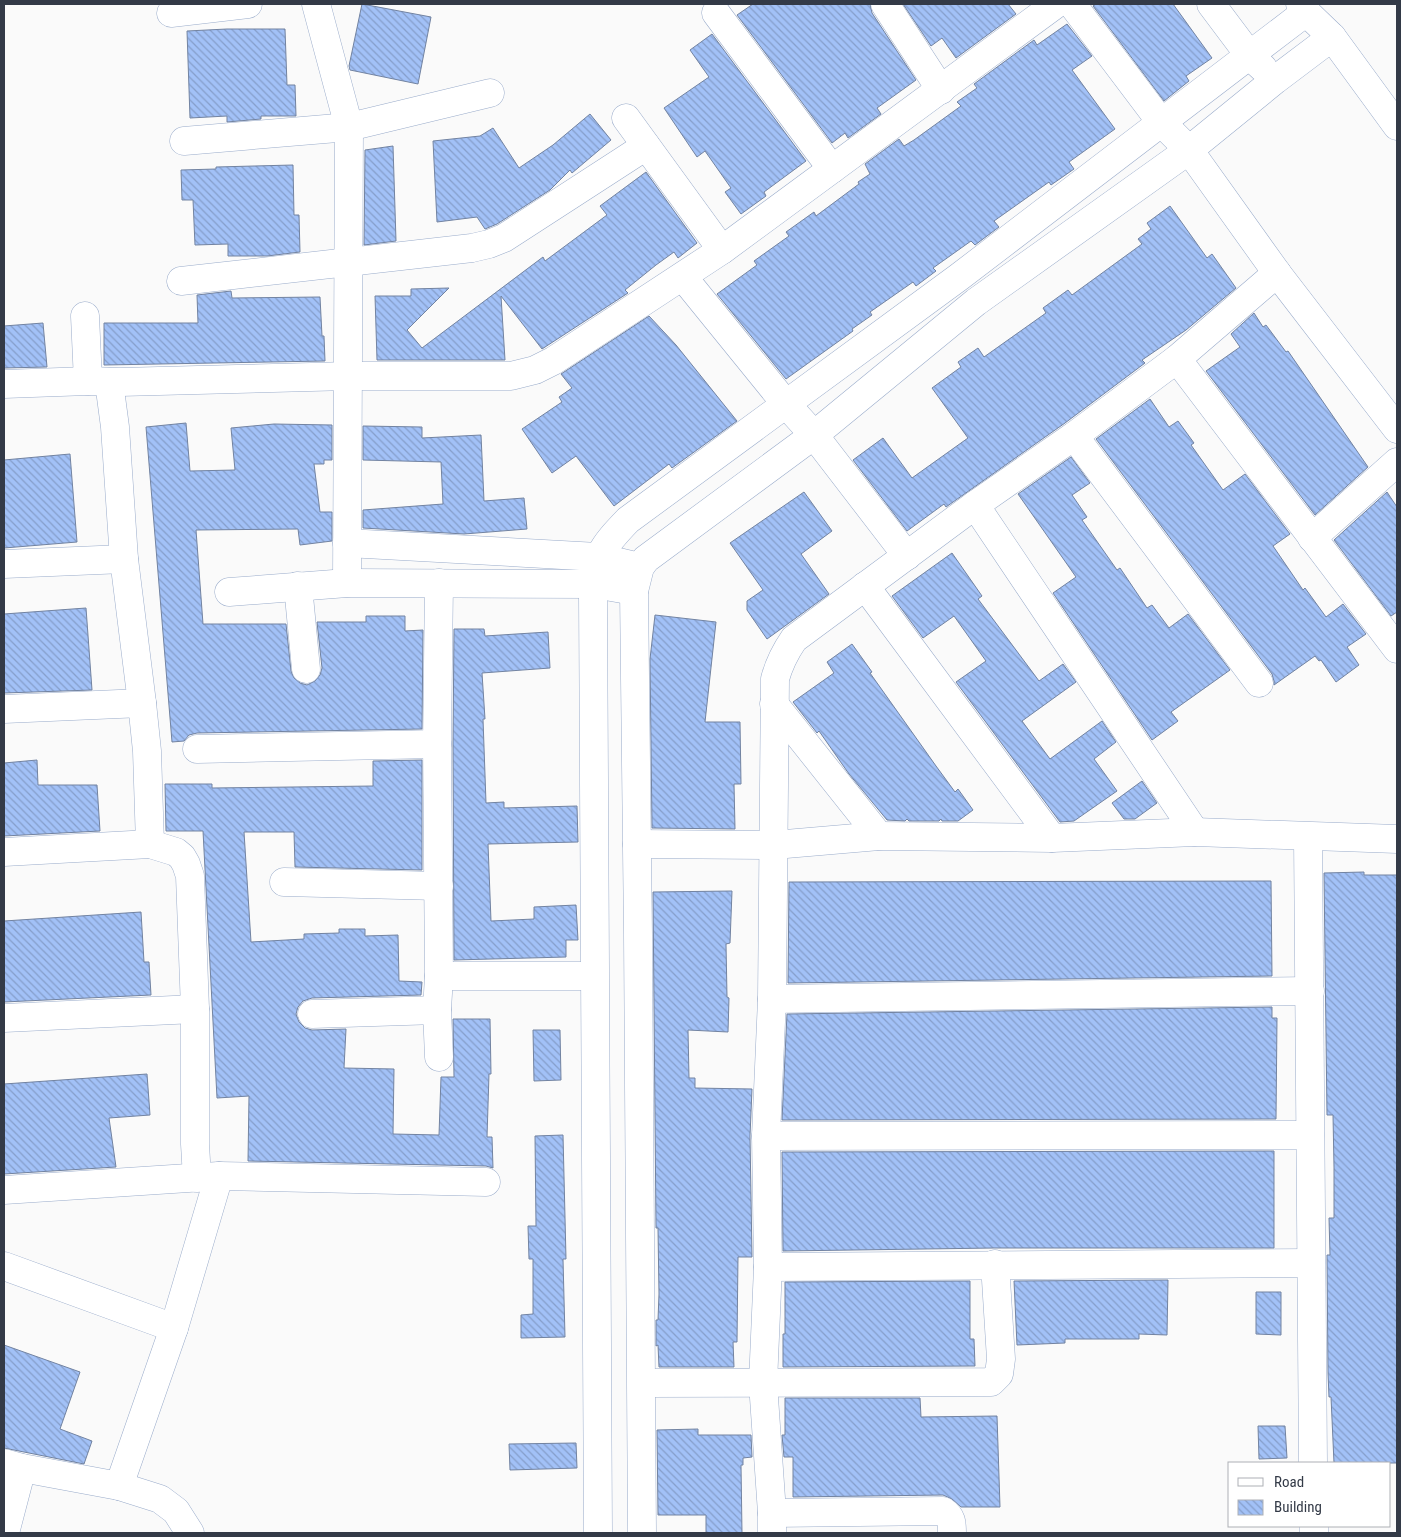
<svg xmlns="http://www.w3.org/2000/svg" width="1401" height="1537" font-family="'Roboto Condensed',sans-serif">
	<defs>
		<pattern id="building-back-hatch" width="6" height="6" patternUnits="userSpaceOnUse" patternTransform="scale(1.25)"><rect width="6" height="6" fill="#a2c1f7"/><path d="M-1 5l2 2M0 0l6 6M5-1l2 2" fill="none" stroke="#859eca"/></pattern>
	</defs>
	<rect width="100%" height="100%" fill="#fafafa"/>
	<g fill="url(#building-back-hatch)" stroke="#7283a1">
		<path d="M362,4L431,17L418,84L350,70L349,66Z"/>
		<path d="M753,4H870L872,13L916,80L877,108L881,114L848,138L845,133L832,143L737,15Z"/>
		<path d="M903,4H1008L1016,14L956,58L942,38L931,46Z"/>
		<path d="M1096,4H1173L1212,58L1186,76L1189,81L1164,101L1093,6Z"/>
		<path d="M1067,24L1092,56L1072,70L1115,129L1069,162L1074,169L1051,185L1049,182L994,221L999,227L975,245L971,241L933,268L936,271L916,286L913,282L870,312L872,315L852,329L853,331L786,379L717,294L757,265L754,261L789,236L786,232L814,212L816,216L859,184L858,182L870,174L865,164L899,139L904,146L914,140L961,106L957,102L977,88L974,84L1034,40L1037,45Z"/>
		<path d="M227,29H285L287,85H295L296,116H261V119L227,122V116L190,118L187,31Z"/>
		<path d="M712,34L806,161L764,192L766,196L741,214L725,192L731,188L705,151L697,157L664,108L709,77L690,50Z"/>
		<path d="M590,114L611,140L572,173L570,170L550,190L497,224L485,229L477,217L437,222L433,141L480,136L493,128L519,168L553,145Z"/>
		<path d="M393,146L396,241L364,245L365,150Z"/>
		<path d="M293,165L294,215H299L300,252L267,256H228V244L195,245L193,200H182L181,170L216,169V167Z"/>
		<path d="M646,172L697,243L678,258L674,252L656,265L625,290L628,293L542,349L501,296L505,360H377L375,296H411V289L449,288L407,330L422,348L543,257L545,261L607,215L600,206Z"/>
		<path d="M1170,206L1207,258L1212,254L1236,288L1186,330L1142,360L1145,363L1065,423L946,507L944,504L907,531L853,460L883,438L912,478L968,438L932,388L961,367L958,362L978,348L984,357L1046,313L1043,308L1068,290L1072,295L1142,244L1138,239L1151,229L1147,223Z"/>
		<path d="M231,291L232,298L320,297L322,336H324L325,361L104,365V323H198L197,295Z"/>
		<path d="M1254,313L1263,327L1266,325L1286,352L1288,351L1368,467L1315,515L1206,371L1240,347L1231,334Z"/>
		<path d="M649,316L676,345L737,421L672,468L669,464L614,506L576,456L552,473L522,429L562,402L559,397L572,388L561,374Z"/>
		<path d="M43,323L47,367L4,368V326Z"/>
		<path d="M1150,399L1169,427L1178,421L1194,443L1191,445L1223,490L1245,474L1290,534L1273,546L1303,590L1305,588L1326,617L1343,604L1366,634L1347,647L1359,665L1336,682L1321,660L1319,661L1315,656L1274,685V681L1272,674L1096,439Z"/>
		<path d="M186,423L190,471L235,470L231,428L274,424L332,425V460H324V464H314L320,512H332V541L300,545L298,529L196,530L203,624H286L291,671L294,678L300,683L307,685L315,681L320,675L322,668L317,622H366V616H405V631L423,630L422,729L197,733L189,735L184,741L172,742L146,427Z"/>
		<path d="M363,426L422,427V438L481,435L484,501L524,498L527,529L464,534L363,528V510L443,504L441,462L363,460Z"/>
		<path d="M70,454L77,542L4,548V460Z"/>
		<path d="M1071,457L1090,483L1072,495L1087,517L1082,520L1117,570L1120,568L1147,608L1152,605L1169,628L1188,614L1230,670L1171,712L1178,721L1152,740L1053,593L1076,577L1018,494Z"/>
		<path d="M804,492L832,531L801,554L829,594L767,639L747,610V601L763,590L730,543Z"/>
		<path d="M1387,492L1397,507V612L1391,616L1334,540Z"/>
		<path d="M952,553L982,596L978,599L1039,681L1063,664L1076,682L1022,721L1050,759L1102,721L1116,742L1094,759L1117,791L1074,821L1060,822L956,682L986,661L954,616L923,638L892,596Z"/>
		<path d="M86,608L92,690L4,693V614Z"/>
		<path d="M655,615L716,622L705,722H740L741,784H734L735,829L652,828L650,659Z"/>
		<path d="M454,629H484L485,636L548,632L550,668L482,673L485,719H483L486,803L504,802V808L577,806L578,842L488,844L491,921L534,919V907L576,905L578,940H566V957L454,960L453,744Z"/>
		<path d="M852,644L872,672L870,673L936,766L955,792L958,789L973,810L958,821H942L941,819L939,821H909L907,819L905,821L887,820L849,774L819,731L817,733L793,702L834,673L827,662Z"/>
		<path d="M37,760L38,785H97L100,831L4,836V763Z"/>
		<path d="M422,760V870L295,867L294,832H244L251,942L304,939V934L339,933V929H365V936L398,935L399,981L422,982L421,995L312,998L303,1001L298,1007L296,1014L299,1022L305,1028L312,1030L346,1029L344,1068L394,1069L393,1134L439,1135L441,1077H454L453,1019H490L491,1074H489L487,1137H492L493,1168L486,1166L248,1161L249,1096L217,1098L203,831H166L165,784H212V788L373,786V761Z"/>
		<path d="M1142,781L1157,803L1135,819H1124L1112,803Z"/>
		<path d="M1364,872V875H1397V1463H1334L1331,1397H1329L1328,1373L1327,1255H1330L1329,1218H1334V1167L1333,1115H1327L1324,873Z"/>
		<path d="M1271,881L1272,976L788,983L789,882Z"/>
		<path d="M732,891L730,943L726,944L727,997L729,998L728,1032L688,1030L689,1078H695V1088L752,1089L750,1136L752,1257H738L737,1342H733L734,1367H659L658,1345L656,1346V1320H658L659,1294L658,1228H656L653,892Z"/>
		<path d="M141,912L144,962H149L151,995L4,1002V921Z"/>
		<path d="M1272,1007V1018H1277L1276,1119L782,1120L787,1014Z"/>
		<path d="M533,1030H560L561,1080L534,1081Z"/>
		<path d="M147,1074L150,1115L109,1118L116,1167L4,1174V1084Z"/>
		<path d="M563,1135L566,1259H563L565,1337L521,1338V1315L533,1314V1259H529L528,1226H536L535,1136Z"/>
		<path d="M1274,1151V1248H994L783,1251L782,1152Z"/>
		<path d="M1168,1280L1167,1335L1139,1334V1339H1065V1343L1017,1345L1014,1281Z"/>
		<path d="M970,1281V1339H974L975,1366L783,1367V1334H785V1282Z"/>
		<path d="M1256,1292H1281V1335L1256,1334Z"/>
		<path d="M4,1345L80,1372L60,1429L92,1441L84,1464L4,1448Z"/>
		<path d="M785,1398H920L921,1417L997,1416L1000,1507H961L952,1499L943,1495L793,1497V1457H784L782,1435H785Z"/>
		<path d="M1258,1426H1285L1287,1458L1259,1459Z"/>
		<path d="M698,1429V1435H751L752,1457L743,1458V1465H741L742,1533H706V1515H658L657,1430Z"/>
		<path d="M576,1443L577,1468L510,1470L509,1444Z"/>
	</g>
	<g fill="none" stroke-linecap="round" stroke-linejoin="round">
		<defs>
			<g id="street">
				<path d="M316,4L349,127L347,583"/>
				<path d="M885,4L941,90"/>
				<path d="M1072,4L1161,122L1189,150L1277,273L1397,429"/>
				<path d="M1211,4L1250,56L1263,68"/>
				<path d="M171,13L248,4"/>
				<path d="M716,13L832,169"/>
				<path d="M626,118L722,250"/>
				<path d="M184,141L349,127L490,93"/>
				<path d="M683,277L786,404L814,435L907,556"/>
				<path d="M181,281L472,248L489,244L504,238L646,146"/>
				<path d="M85,316L88,381"/>
				<path d="M1177,359L1397,649"/>
				<path d="M109,382L115,427L124,559L142,703L147,751L150,844"/>
				<path d="M4,384L88,381L120,382L349,376H511L535,370L553,361L722,250L1056,4"/>
				<path d="M1074,436L1259,683"/>
				<path d="M975,505L1195,832"/>
				<path d="M1312,538L1397,462"/>
				<path d="M347,543L598,557L640,567"/>
				<path d="M4,564L124,559"/>
				<path d="M439,583L437,744L439,976L437,1010L439,1057"/>
				<path d="M298,586L306,669"/>
				<path d="M865,586L1052,838"/>
				<path d="M229,592L347,583L594,584L634,591"/>
				<path d="M774,704L879,836"/>
				<path d="M4,709L142,703"/>
				<path d="M197,749L437,744"/>
				<path d="M1308,837L1313,1463"/>
				<path d="M637,844L774,845L879,836L1052,838L1195,832L1397,839"/>
				<path d="M4,852L150,844L176,852L182,857L186,864L190,876L195,1009V1144L197,1178"/>
				<path d="M284,882L439,886"/>
				<path d="M439,976H594"/>
				<path d="M772,999L1310,991"/>
				<path d="M312,1014L437,1010"/>
				<path d="M4,1018L195,1009"/>
				<path d="M766,1136L1310,1135"/>
				<path d="M4,1190L219,1176L486,1182"/>
				<path d="M4,1266L174,1328"/>
				<path d="M768,1267L1311,1263"/>
				<path d="M642,1383L991,1382L999,1374L1001,1359L995,1264"/>
				<path d="M4,1463L22,1468L119,1486L160,1499L176,1511L190,1533"/>
				<path d="M119,1486L174,1328L219,1176"/>
				<path d="M772,1513L943,1511C952,1517 952,1523 952,1533"/>
				<path d="M1314,1526V1533"/>
				<path d="M5,1533L22,1468"/>
				<path d="M598,1533L593,594C596,555 601,548 628,520L959,277L1306,12"/>
				<path d="M642,1533L638,935L634,591L640,567L646,559L814,435L976,302L1189,150L1275,80L1332,37"/>
				<path d="M772,1533V1513L763,1383L768,1267L766,1136L772,999L775,679C779,664 785,652 794,639L975,505L1074,436L1177,359L1277,273"/>
			</g>
			<path id="secondary" d="M1300,4L1306,12L1332,37L1397,126"/>
		</defs>
		<use href="#street" stroke="#9aaccb" stroke-width="29"/>
		<use href="#secondary" stroke="#9aaccb" stroke-width="29"/>
		<use href="#street" stroke="#fff" stroke-width="28"/>
		<use href="#secondary" stroke="#fff" stroke-width="28"/>
	</g>
	<rect width="1401" height="1537" fill="none" stroke="#333a47" stroke-width="10"/>
	<rect x="1228" y="1462" width="162" height="65" fill="#ffffff" stroke="#adb0b5"/>
	<rect x="1238" y="1478" width="25" height="8" fill="#ffffff" stroke="#adb0b5"/>
	<text x="1274" y="1487" font-size="15" fill="#333a47">Road</text>
	<rect x="1238" y="1500" width="25" height="15" fill="url(#building-back-hatch)" stroke="#adb0b5"/>
	<text x="1274" y="1512" font-size="15" fill="#333a47">Building</text>
</svg>
